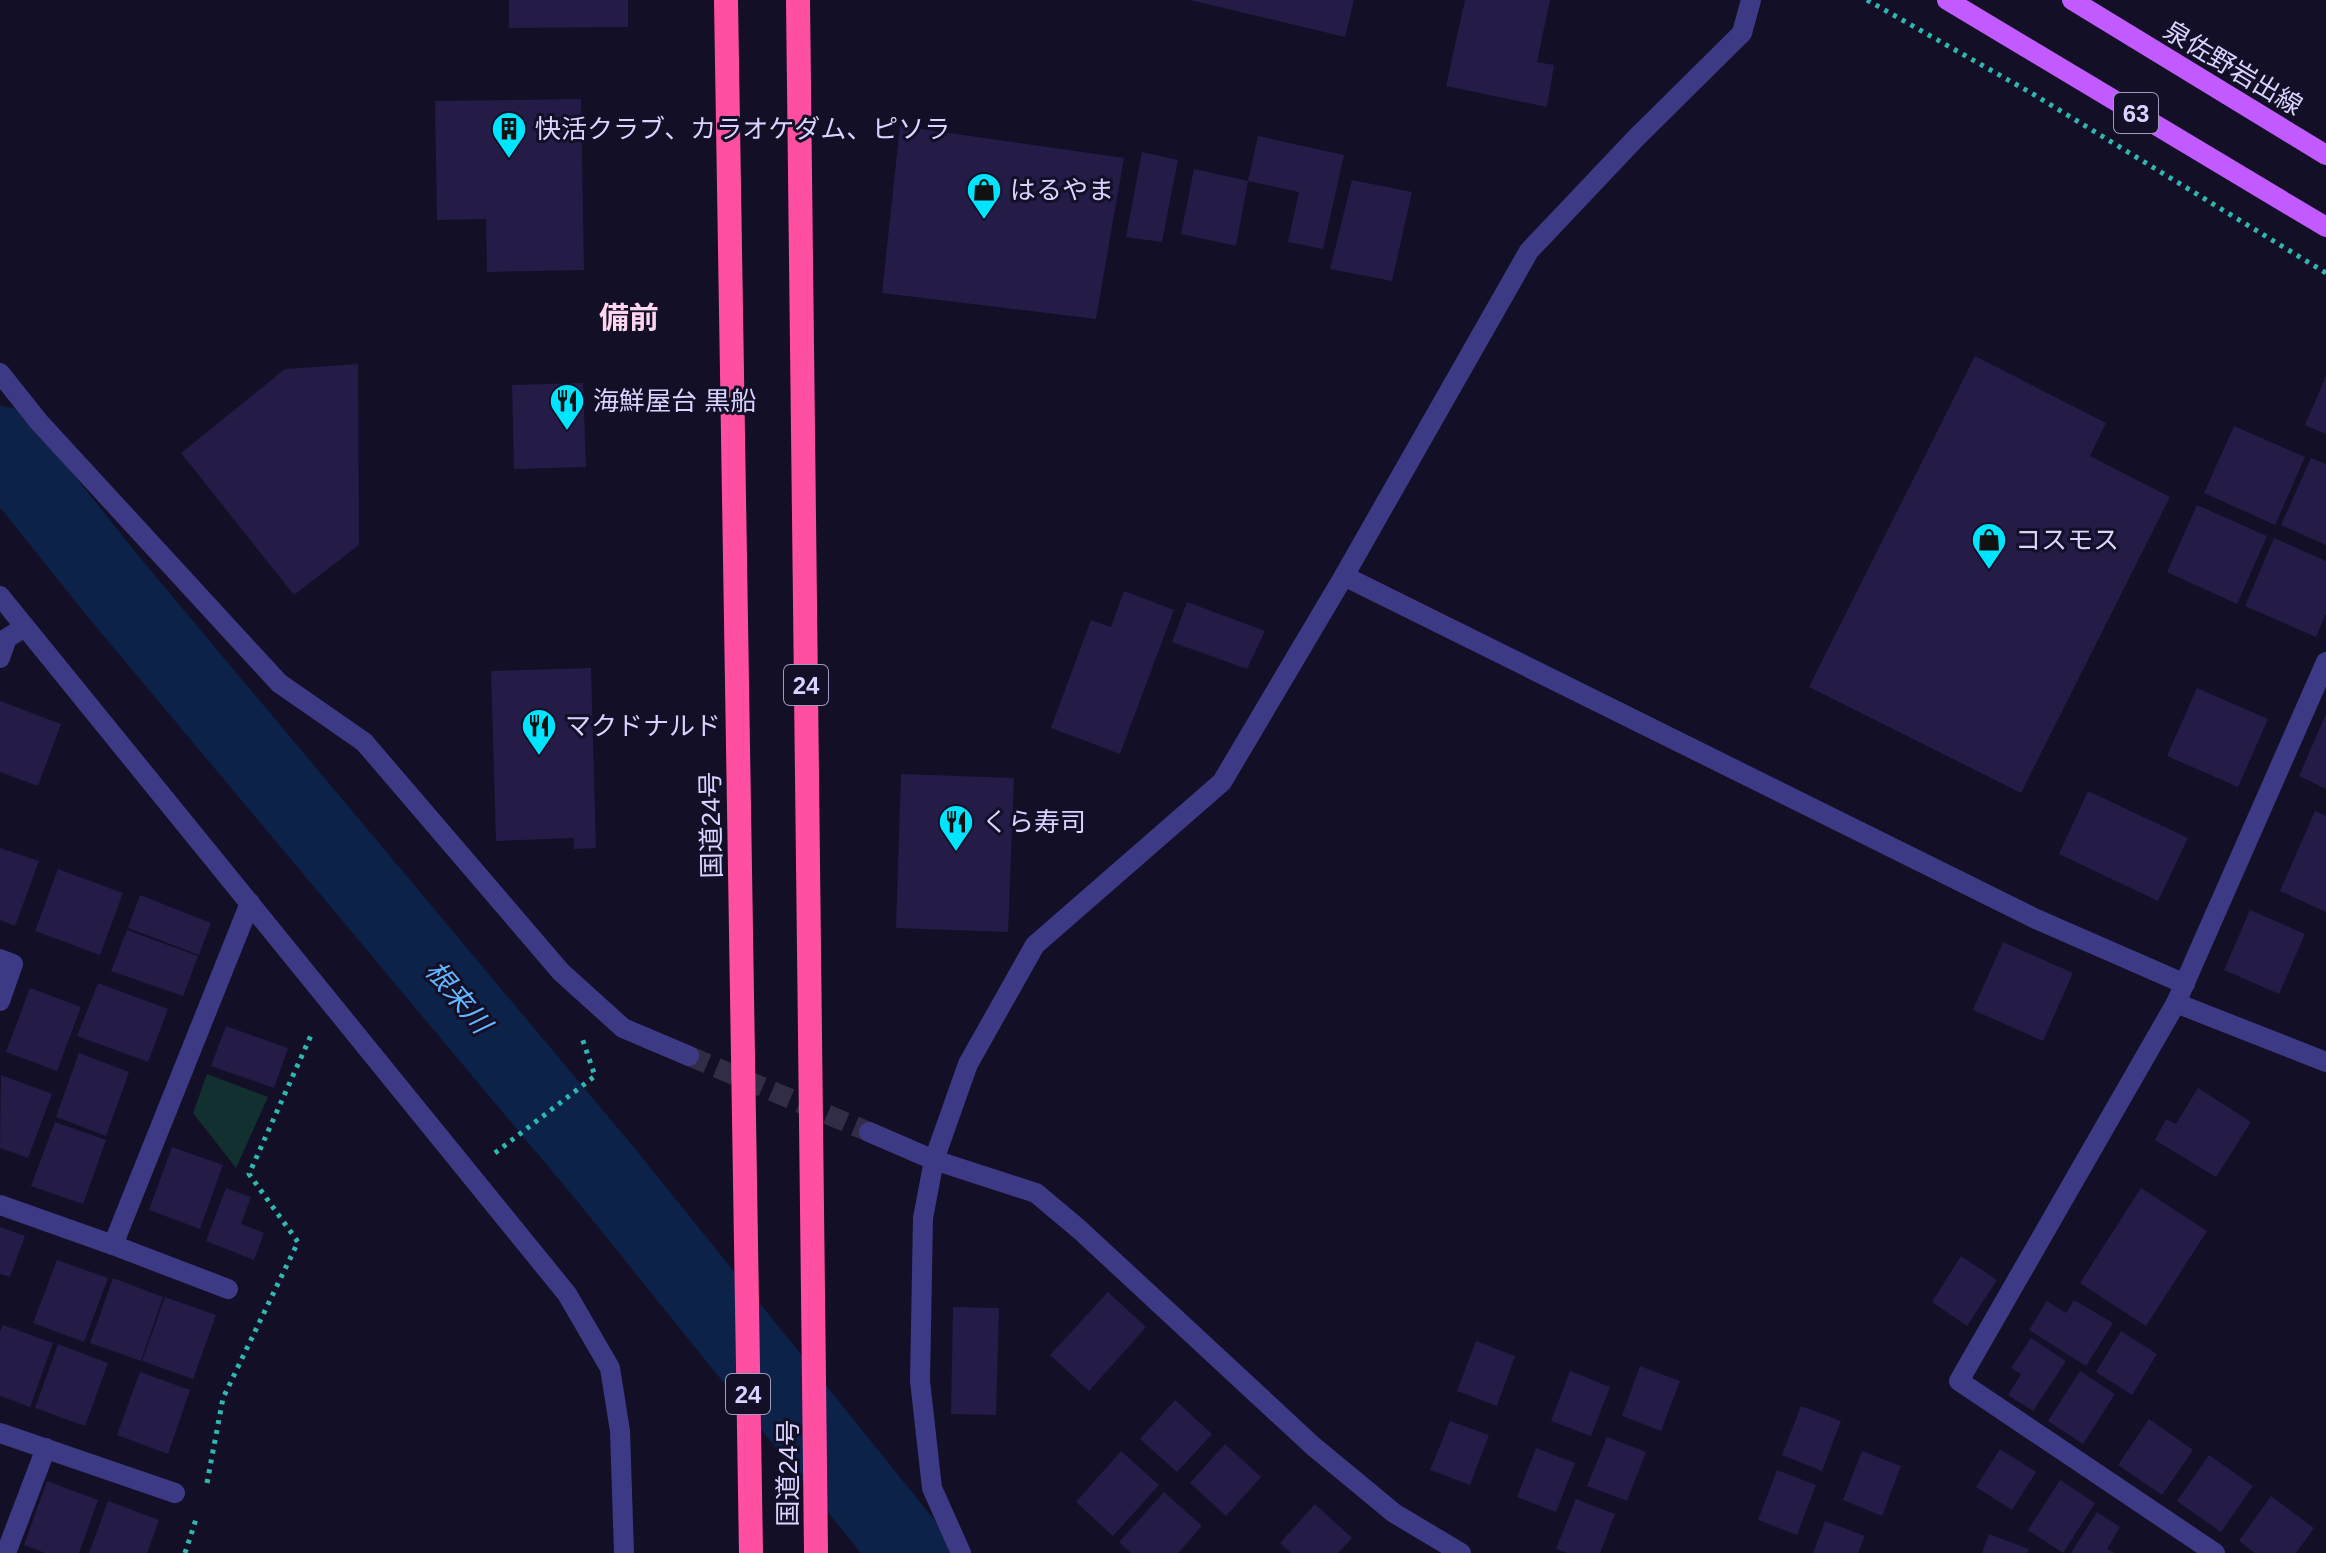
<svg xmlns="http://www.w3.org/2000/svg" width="2326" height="1553" font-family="Helvetica,'Noto Sans JP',sans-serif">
	<rect width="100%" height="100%" fill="#130f26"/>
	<path fill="#12302f" d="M207,1074L268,1097L236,1168L193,1113Z"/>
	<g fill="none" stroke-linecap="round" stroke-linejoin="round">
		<path stroke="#0c2248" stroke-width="78" d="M0,445L112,585L607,1176L911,1553"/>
	</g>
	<g fill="#241b47">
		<path d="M509,0H628V27L509,28Z"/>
		<path d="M1190,0H1354L1345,37Z"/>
		<path d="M1465,0H1550L1537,62L1554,65L1547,107L1446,86Z"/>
		<path d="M581,99L584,270L487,272L486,219L437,220L435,101Z"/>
		<path d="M900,126L1124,158L1096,319L882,293Z"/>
		<path d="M1258,136L1344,155L1323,249L1288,242L1299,192L1248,181Z"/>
		<path d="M1142,152L1178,160L1162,242L1126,237Z"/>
		<path d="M1194,169L1248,181L1236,246L1181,234Z"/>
		<path d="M1352,180L1412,192L1392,281L1330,269Z"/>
		<path d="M1975,356L2106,423L2090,456L2170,497L2021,793L1809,687Z"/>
		<path d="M358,364L359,545L294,595L181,453L285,369Z"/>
		<path d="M2326,376V434L2305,425Z"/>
		<path d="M583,383L586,467L514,469L512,385Z"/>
		<path d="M2234,426L2305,457L2275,525L2204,493Z"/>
		<path d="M2311,458L2326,464V545L2281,525Z"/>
		<path d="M2197,505L2267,536L2237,604L2167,572Z"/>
		<path d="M2274,538L2326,561V614L2316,637L2245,606Z"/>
		<path d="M1124,591L1174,610L1120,754L1051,728L1091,620L1111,627Z"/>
		<path d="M1187,602L1265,631L1247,669L1172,642Z"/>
		<path d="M591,668L596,848L574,849V838L496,841L491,671Z"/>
		<path d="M2197,688L2268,719L2238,787L2167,756Z"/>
		<path d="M0,701L61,724L38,786L0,772Z"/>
		<path d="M2326,714V789L2299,776Z"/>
		<path d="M901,774L1014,778L1008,932L896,928Z"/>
		<path d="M2088,791L2188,838L2158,901L2059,854Z"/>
		<path d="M2315,811L2326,816V912L2280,891Z"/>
		<path d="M0,848L39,861L15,926L0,920Z"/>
		<path d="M58,869L123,893L100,955L35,931Z"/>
		<path d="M140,895L211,923L199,955L128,928Z"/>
		<path d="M2250,910L2305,934L2279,994L2224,970Z"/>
		<path d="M127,930L198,956L183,996L111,971Z"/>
		<path d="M2003,942L2073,973L2043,1041L1973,1010Z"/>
		<path d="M98,983L168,1009L148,1062L77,1036Z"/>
		<path d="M30,988L81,1007L57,1071L6,1052Z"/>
		<path d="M226,1026L288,1048L274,1088L211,1066Z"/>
		<path d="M79,1053L129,1072L106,1136L56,1117Z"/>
		<path d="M1,1075L52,1094L28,1158L0,1148Z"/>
		<path d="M2198,1088L2251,1122L2216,1177L2155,1140L2166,1119L2176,1124Z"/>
		<path d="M55,1122L106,1140L83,1204L31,1186Z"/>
		<path d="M172,1147L223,1165L200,1229L149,1210Z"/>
		<path d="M226,1188L251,1197L241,1224L264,1233L254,1260L206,1241Z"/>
		<path d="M2141,1188L2207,1231L2146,1326L2080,1283Z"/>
		<path d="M0,1227L25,1236L10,1277L0,1274Z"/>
		<path d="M1961,1256L1997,1280L1967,1326L1932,1302Z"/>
		<path d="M57,1260L108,1278L84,1342L33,1323Z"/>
		<path d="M113,1278L163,1297L141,1361L90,1343Z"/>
		<path d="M1108,1292L1146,1327L1089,1391L1050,1355Z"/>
		<path d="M165,1297L216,1315L193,1379L142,1361Z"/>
		<path d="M2074,1300L2113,1323L2086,1366L2029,1330L2047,1301L2066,1313Z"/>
		<path d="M953,1307L999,1308L996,1415L951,1414Z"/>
		<path d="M3,1325L53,1343L30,1407L0,1396V1332Z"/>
		<path d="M2121,1331L2157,1354L2132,1395L2096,1372Z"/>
		<path d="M2031,1338L2066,1361L2033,1411L2008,1395L2021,1374L2011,1368Z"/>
		<path d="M1476,1341L1515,1356L1497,1406L1457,1391Z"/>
		<path d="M58,1344L108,1363L85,1426L35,1408Z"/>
		<path d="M1640,1366L1680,1381L1661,1431L1622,1416Z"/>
		<path d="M1570,1371L1610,1387L1591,1436L1551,1421Z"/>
		<path d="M2080,1371L2115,1394L2083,1444L2048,1421Z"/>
		<path d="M140,1372L190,1390L168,1454L117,1435Z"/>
		<path d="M1175,1400L1212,1434L1177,1472L1140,1439Z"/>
		<path d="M1801,1406L1841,1421L1822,1471L1782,1455Z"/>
		<path d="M2149,1419L2193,1450L2162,1495L2118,1465Z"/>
		<path d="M1450,1421L1489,1435L1470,1485L1430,1470Z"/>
		<path d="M1607,1437L1646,1452L1627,1501L1587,1486Z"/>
		<path d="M1225,1444L1261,1477L1226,1516L1190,1483Z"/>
		<path d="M1536,1448L1575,1463L1556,1512L1517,1497Z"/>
		<path d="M2000,1449L2036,1472L2012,1510L1976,1487Z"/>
		<path d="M1121,1451L1159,1485L1113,1536L1076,1502Z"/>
		<path d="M1862,1451L1901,1466L1882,1516L1843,1500Z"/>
		<path d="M2209,1455L2253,1486L2221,1532L2177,1501Z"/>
		<path d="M1777,1470L1816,1485L1797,1535L1758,1520Z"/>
		<path d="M2060,1480L2095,1503L2063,1553L2028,1530Z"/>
		<path d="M47,1481L98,1500L79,1553H45L24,1545Z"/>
		<path d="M1164,1492L1202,1526L1178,1553H1131L1119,1542Z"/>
		<path d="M2271,1496L2314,1528L2296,1553H2255L2239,1541Z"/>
		<path d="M1576,1499L1615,1514L1600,1553H1567L1556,1549Z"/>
		<path d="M108,1501L159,1520L147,1553H89Z"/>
		<path d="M1315,1504L1352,1538L1338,1553H1291L1280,1543Z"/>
		<path d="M2097,1512L2120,1527L2107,1549L2115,1553H2071Z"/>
		<path d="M1825,1521L1865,1536L1858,1553H1813Z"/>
		<path d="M1989,1534L2029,1549L2027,1553H1982Z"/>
	</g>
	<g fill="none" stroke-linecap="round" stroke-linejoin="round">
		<path stroke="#312d47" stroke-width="20" stroke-dasharray="20 10" stroke-linecap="butt" d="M689,1056L869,1132"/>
		<g stroke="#2fb8b0" stroke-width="5" stroke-dasharray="4 6" stroke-linecap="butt">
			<path d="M1867,0L2033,94L2326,273"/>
			<path d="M495,1153L595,1076L581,1035"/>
			<path d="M207,1483L223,1398L298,1242L249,1174L312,1033"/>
			<path d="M185,1553L197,1516"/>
		</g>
		<g stroke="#3d3a85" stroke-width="20">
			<path d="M1751,0L1742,33L1635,139L1529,251L1344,576L2036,919L2185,984"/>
			<path d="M0,373L39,422L279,683L364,742L561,972L623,1028L689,1056"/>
			<path d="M0,596L567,1294L610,1368L620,1431L624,1553"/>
			<path d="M0,658L7,638L25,627"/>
			<path d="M2326,662L2176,1003L2326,1062"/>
			<path d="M0,959L13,964L0,1001"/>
			<path d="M2176,1003L1959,1381L2215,1553"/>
			<path d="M869,1132L934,1160L1036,1193L1080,1230L1313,1446L1394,1513L1461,1553"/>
			<path d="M0,1205L113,1245L250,903"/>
			<path d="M113,1245L228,1289"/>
			<path d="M0,1433L175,1493"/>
			<path d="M6,1553L46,1448"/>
			<path d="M961,1553L932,1488L920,1381L923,1218L934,1160L968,1064L1035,945L1222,782L1344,576"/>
		</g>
		<g stroke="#c25bff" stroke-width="20">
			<path d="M1947,0L2326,227"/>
			<path d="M2072,0L2326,155"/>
		</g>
		<g stroke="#ff4fa3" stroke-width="24">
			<path d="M726,0L751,1553"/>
			<path d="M798,0L816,1553"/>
		</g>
	</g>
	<defs>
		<symbol id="building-pin" viewBox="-11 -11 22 30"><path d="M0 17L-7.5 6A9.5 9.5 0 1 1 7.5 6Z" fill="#00e5ff" stroke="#130f26"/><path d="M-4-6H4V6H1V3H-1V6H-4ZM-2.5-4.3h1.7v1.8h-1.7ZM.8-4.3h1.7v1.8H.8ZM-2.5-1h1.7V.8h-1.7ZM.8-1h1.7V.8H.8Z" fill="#111"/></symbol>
		<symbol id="shop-pin" viewBox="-11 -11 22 30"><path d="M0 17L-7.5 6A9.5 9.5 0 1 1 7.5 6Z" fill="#00e5ff" stroke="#130f26"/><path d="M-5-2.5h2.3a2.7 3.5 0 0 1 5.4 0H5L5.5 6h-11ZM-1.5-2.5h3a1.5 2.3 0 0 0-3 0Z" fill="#111"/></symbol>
		<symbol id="restaurant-pin" viewBox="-11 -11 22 30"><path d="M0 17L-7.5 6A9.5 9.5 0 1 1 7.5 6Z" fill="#00e5ff" stroke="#130f26"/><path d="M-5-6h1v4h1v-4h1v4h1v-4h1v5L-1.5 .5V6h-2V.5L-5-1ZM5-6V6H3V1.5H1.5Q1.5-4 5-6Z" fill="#111"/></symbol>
	</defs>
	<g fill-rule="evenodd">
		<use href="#building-pin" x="489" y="109" width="40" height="54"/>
		<use href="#shop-pin" x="964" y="170" width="40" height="54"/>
		<use href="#restaurant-pin" x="547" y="381" width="40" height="54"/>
		<use href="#shop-pin" x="1969" y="520" width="40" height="54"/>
		<use href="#restaurant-pin" x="519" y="706" width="40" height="54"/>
		<use href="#restaurant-pin" x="936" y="802" width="40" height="54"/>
	</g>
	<g text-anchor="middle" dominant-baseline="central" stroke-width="6" stroke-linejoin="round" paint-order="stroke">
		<g fill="#130f26" stroke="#9e99be" stroke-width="2">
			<rect x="2114" y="93" width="44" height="40" rx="6"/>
			<rect x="784" y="665" width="44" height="40" rx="6"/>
			<rect x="726" y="1374" width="44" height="40" rx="6"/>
		</g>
		<g font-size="24" font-weight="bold" fill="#d9d4ff">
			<text x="2136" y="113">63</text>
			<text x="806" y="685">24</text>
			<text x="748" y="1394">24</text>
		</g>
		<g font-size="26" fill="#d9d4ff" stroke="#130f26">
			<text transform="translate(2233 68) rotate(31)">泉佐野岩出線</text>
			<text transform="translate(711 825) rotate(-91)">国道24号</text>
			<text transform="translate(788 1473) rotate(-90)">国道24号</text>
		</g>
		<g font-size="26" fill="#d9d4ff" stroke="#130f26" text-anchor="start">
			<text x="535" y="129">快活クラブ、カラオケダム、ピソラ</text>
			<text x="1010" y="190">はるやま</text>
			<text x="593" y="401">海鮮屋台 黒船</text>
			<text x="2015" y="540">コスモス</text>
			<text x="565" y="726">マクドナルド</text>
			<text x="982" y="822">くら寿司</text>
		</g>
		<g font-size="28" font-style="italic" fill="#62b6ff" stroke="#130f26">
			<text transform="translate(458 997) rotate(50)">根来川</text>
		</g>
		<g font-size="30" font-weight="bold" fill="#ffd6f0" stroke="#130f26">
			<text x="629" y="317">備前</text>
		</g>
	</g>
</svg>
